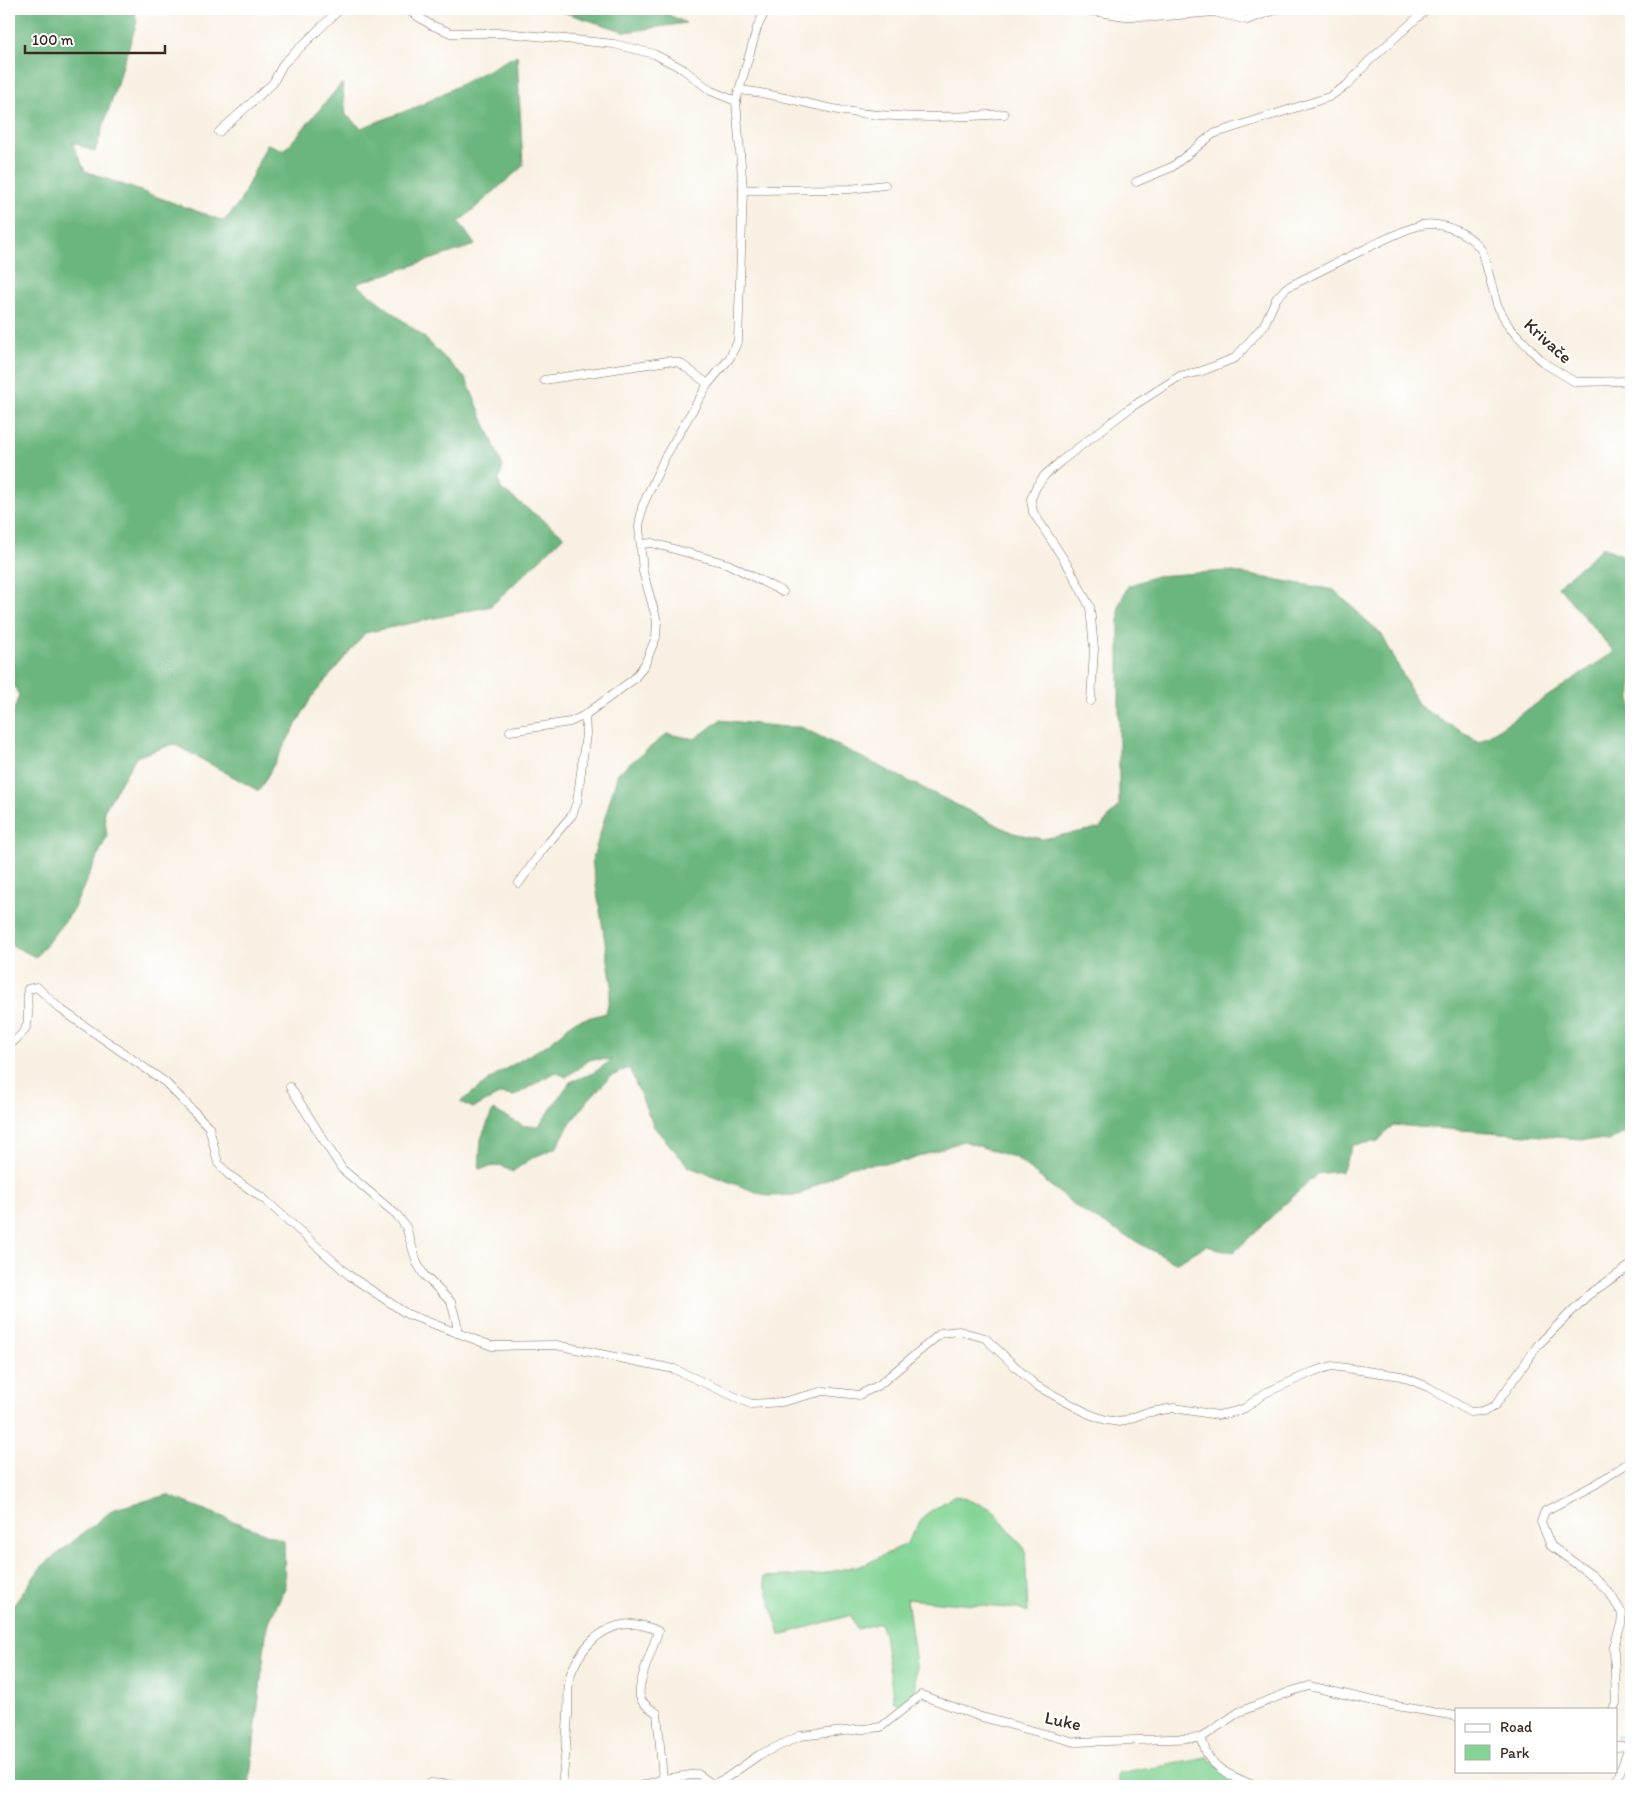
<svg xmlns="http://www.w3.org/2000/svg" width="1640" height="1795" font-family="Itim,sans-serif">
	<rect width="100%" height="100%" fill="#fff"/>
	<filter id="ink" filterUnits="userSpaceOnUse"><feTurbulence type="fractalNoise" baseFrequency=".02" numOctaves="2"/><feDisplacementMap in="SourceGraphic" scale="10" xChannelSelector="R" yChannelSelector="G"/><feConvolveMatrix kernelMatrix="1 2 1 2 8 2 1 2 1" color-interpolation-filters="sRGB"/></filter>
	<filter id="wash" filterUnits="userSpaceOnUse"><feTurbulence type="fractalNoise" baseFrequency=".0096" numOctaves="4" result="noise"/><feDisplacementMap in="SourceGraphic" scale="20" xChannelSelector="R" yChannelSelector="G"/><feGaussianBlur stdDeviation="1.12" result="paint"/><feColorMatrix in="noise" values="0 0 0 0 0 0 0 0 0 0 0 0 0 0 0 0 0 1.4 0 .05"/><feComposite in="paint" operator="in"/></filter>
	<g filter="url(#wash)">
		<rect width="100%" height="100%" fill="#f8f0e2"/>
		<g fill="#83d495" stroke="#5f7f5a">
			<path d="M955,1495L992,1509L1025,1549L1028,1613L1018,1609L907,1599L916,1664V1691L901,1706L894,1702L884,1634L880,1623L857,1629L851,1615L780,1635L763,1577L816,1575L866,1564L906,1544L925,1515Z"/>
			<path d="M1207,1758L1255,1786H1118V1774Z"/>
		</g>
		<g fill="#6ab67e" stroke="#52704e">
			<path d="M9,9H134L137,22L95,152L72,142L85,171L224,221L240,202L267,144L285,150L342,83L346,115L361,128L419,106L517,55L523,166L459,222L475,245L356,284L424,337L466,379L503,466L499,481L501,489L564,536L491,606L365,633L311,698L259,791L174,744L136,757L104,811L107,836L72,912L36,957L9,944V724L19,695L9,677Z"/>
			<path d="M553,9H657L686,23L626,32Z"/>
			<path d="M1603,547L1631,559V1129L1609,1141L1393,1125L1378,1141L1353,1145L1342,1171L1317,1174L1234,1252L1206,1246L1175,1263L1083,1212L1016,1158L963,1141L907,1161L851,1166L799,1195L767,1196L689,1167L654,1127L629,1068L610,1077L588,1100L569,1125L557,1147L532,1158L512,1172L500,1165L479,1169L481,1139L493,1110L524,1126H539L570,1082L593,1073L612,1060L591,1059L566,1077L555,1072L514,1096L501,1094L473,1108L460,1102L502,1071L550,1043L573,1022L606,1013L612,985L592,861L618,773L667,734L695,739L720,720L785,727H801L1013,833L1042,839L1100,828L1119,805V605L1128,586L1156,576L1227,571L1334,590L1382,635L1419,706L1479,742L1614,652L1558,586Z"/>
			<path d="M167,1495L284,1541L285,1588L267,1626L249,1786H9V1612L41,1567L114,1509Z"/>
		</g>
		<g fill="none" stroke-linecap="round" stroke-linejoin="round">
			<path stroke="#3aabb4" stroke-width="2.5" d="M1616,1737L1631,1732"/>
		</g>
	</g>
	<g filter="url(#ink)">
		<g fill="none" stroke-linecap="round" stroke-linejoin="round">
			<defs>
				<g id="minor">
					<path d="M406,9L431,25L451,33H506L614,44L654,54L683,69L711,91L736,101"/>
					<path d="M1078,9L1125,16L1155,17L1214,12L1247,20L1278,9"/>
					<path d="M739,90C775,93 808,105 844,111C896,119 951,118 1004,114"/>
					<path d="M219,132L273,83L283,64L340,9"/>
					<path d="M1136,182L1172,167L1213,134L1329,97L1347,85L1368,62L1427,9"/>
					<path d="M743,190L850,189L885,185"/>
					<path d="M544,380L668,361L680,363L708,384"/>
					<path d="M641,544L652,543L728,564L783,592"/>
					<path d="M1091,701L1094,649L1090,607L1070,569L1033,512L1031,499L1036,487L1045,475L1061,461L1130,408L1180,376L1202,371L1235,358L1264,325L1276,299L1286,288C1312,275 1338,262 1365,249C1382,241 1402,230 1421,225C1442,221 1473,234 1483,253L1497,305L1509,327L1544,363L1575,382L1631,381"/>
					<path d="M510,731L570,722L585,715L634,679L645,664L656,637L657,621L643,572L639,527L642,507L665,457L708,384L729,359L738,341L743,190L736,101L757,28L766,9"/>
					<path d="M519,883L544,848L572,815L577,802L586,734L585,715"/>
					<path d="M9,1045C37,1025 25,1017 28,989L37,987L59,1008L165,1082L209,1127L218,1163L229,1175L264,1199L350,1276L407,1314L492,1346L556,1345L674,1369L751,1404L782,1402L824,1391L859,1395L879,1385L941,1333L959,1331L985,1338L1035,1385L1089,1414L1106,1420L1120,1422L1145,1413L1174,1408L1218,1415L1233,1412L1245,1408L1265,1393L1315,1371L1332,1366L1401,1376L1428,1387L1470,1412L1483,1411L1495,1406L1538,1345L1587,1296L1631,1265"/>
					<path d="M290,1087L342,1169L397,1215L406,1227L417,1263L424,1275L451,1302L457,1324V1333"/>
					<path d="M1613,1709L1616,1703L1614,1646L1621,1624L1622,1613L1610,1594L1593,1576L1551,1546L1541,1522L1545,1511L1596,1484L1631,1461"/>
					<path d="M1201,1738C1204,1744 1205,1751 1208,1756C1218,1772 1239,1779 1255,1786"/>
					<path d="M1616,1747L1631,1746"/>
					<path d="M426,1786L431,1783L470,1786"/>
					<path d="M562,1786C565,1762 567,1738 568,1714C569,1703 567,1687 570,1676C584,1637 619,1611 658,1631C654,1647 637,1682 640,1697C642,1704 651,1709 657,1713L663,1779"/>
					<path d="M641,1786L663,1779L698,1774L711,1783"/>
					<path d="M709,1786L726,1778L759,1755L800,1736L881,1727L921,1695L978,1716L1075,1742L1201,1738L1239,1712L1292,1691L1309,1686L1391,1705L1456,1716"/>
					<path d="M1615,1786L1629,1747"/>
				</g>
			</defs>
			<use href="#minor" stroke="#7d6f63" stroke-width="9"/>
			<use href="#minor" stroke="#fff" stroke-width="8"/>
		</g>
	</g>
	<g text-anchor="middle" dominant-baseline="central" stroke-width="4.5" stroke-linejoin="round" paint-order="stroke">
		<g font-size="18" fill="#3b2a1e" stroke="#fff">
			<text transform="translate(1548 341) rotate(42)">Krivače</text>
			<text transform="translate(1063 1721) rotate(12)">Luke</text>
		</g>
	</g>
	<rect width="1640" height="1795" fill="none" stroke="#fff" stroke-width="30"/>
	<rect x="1455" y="1708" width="162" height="65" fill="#ffffff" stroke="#b1aaa5"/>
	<rect x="1465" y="1724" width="25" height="8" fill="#ffffff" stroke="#b1aaa5"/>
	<text x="1500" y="1732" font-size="15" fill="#3b2a1e">Road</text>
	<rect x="1465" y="1745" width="25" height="15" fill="#83d495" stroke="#b1aaa5"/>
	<text x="1500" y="1758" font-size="15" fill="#3b2a1e">Park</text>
	<path d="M25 45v8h140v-8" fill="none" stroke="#3b2a1e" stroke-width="2.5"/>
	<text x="32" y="45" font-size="15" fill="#3b2a1e" stroke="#ffffff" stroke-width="4" paint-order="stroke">100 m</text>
</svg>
